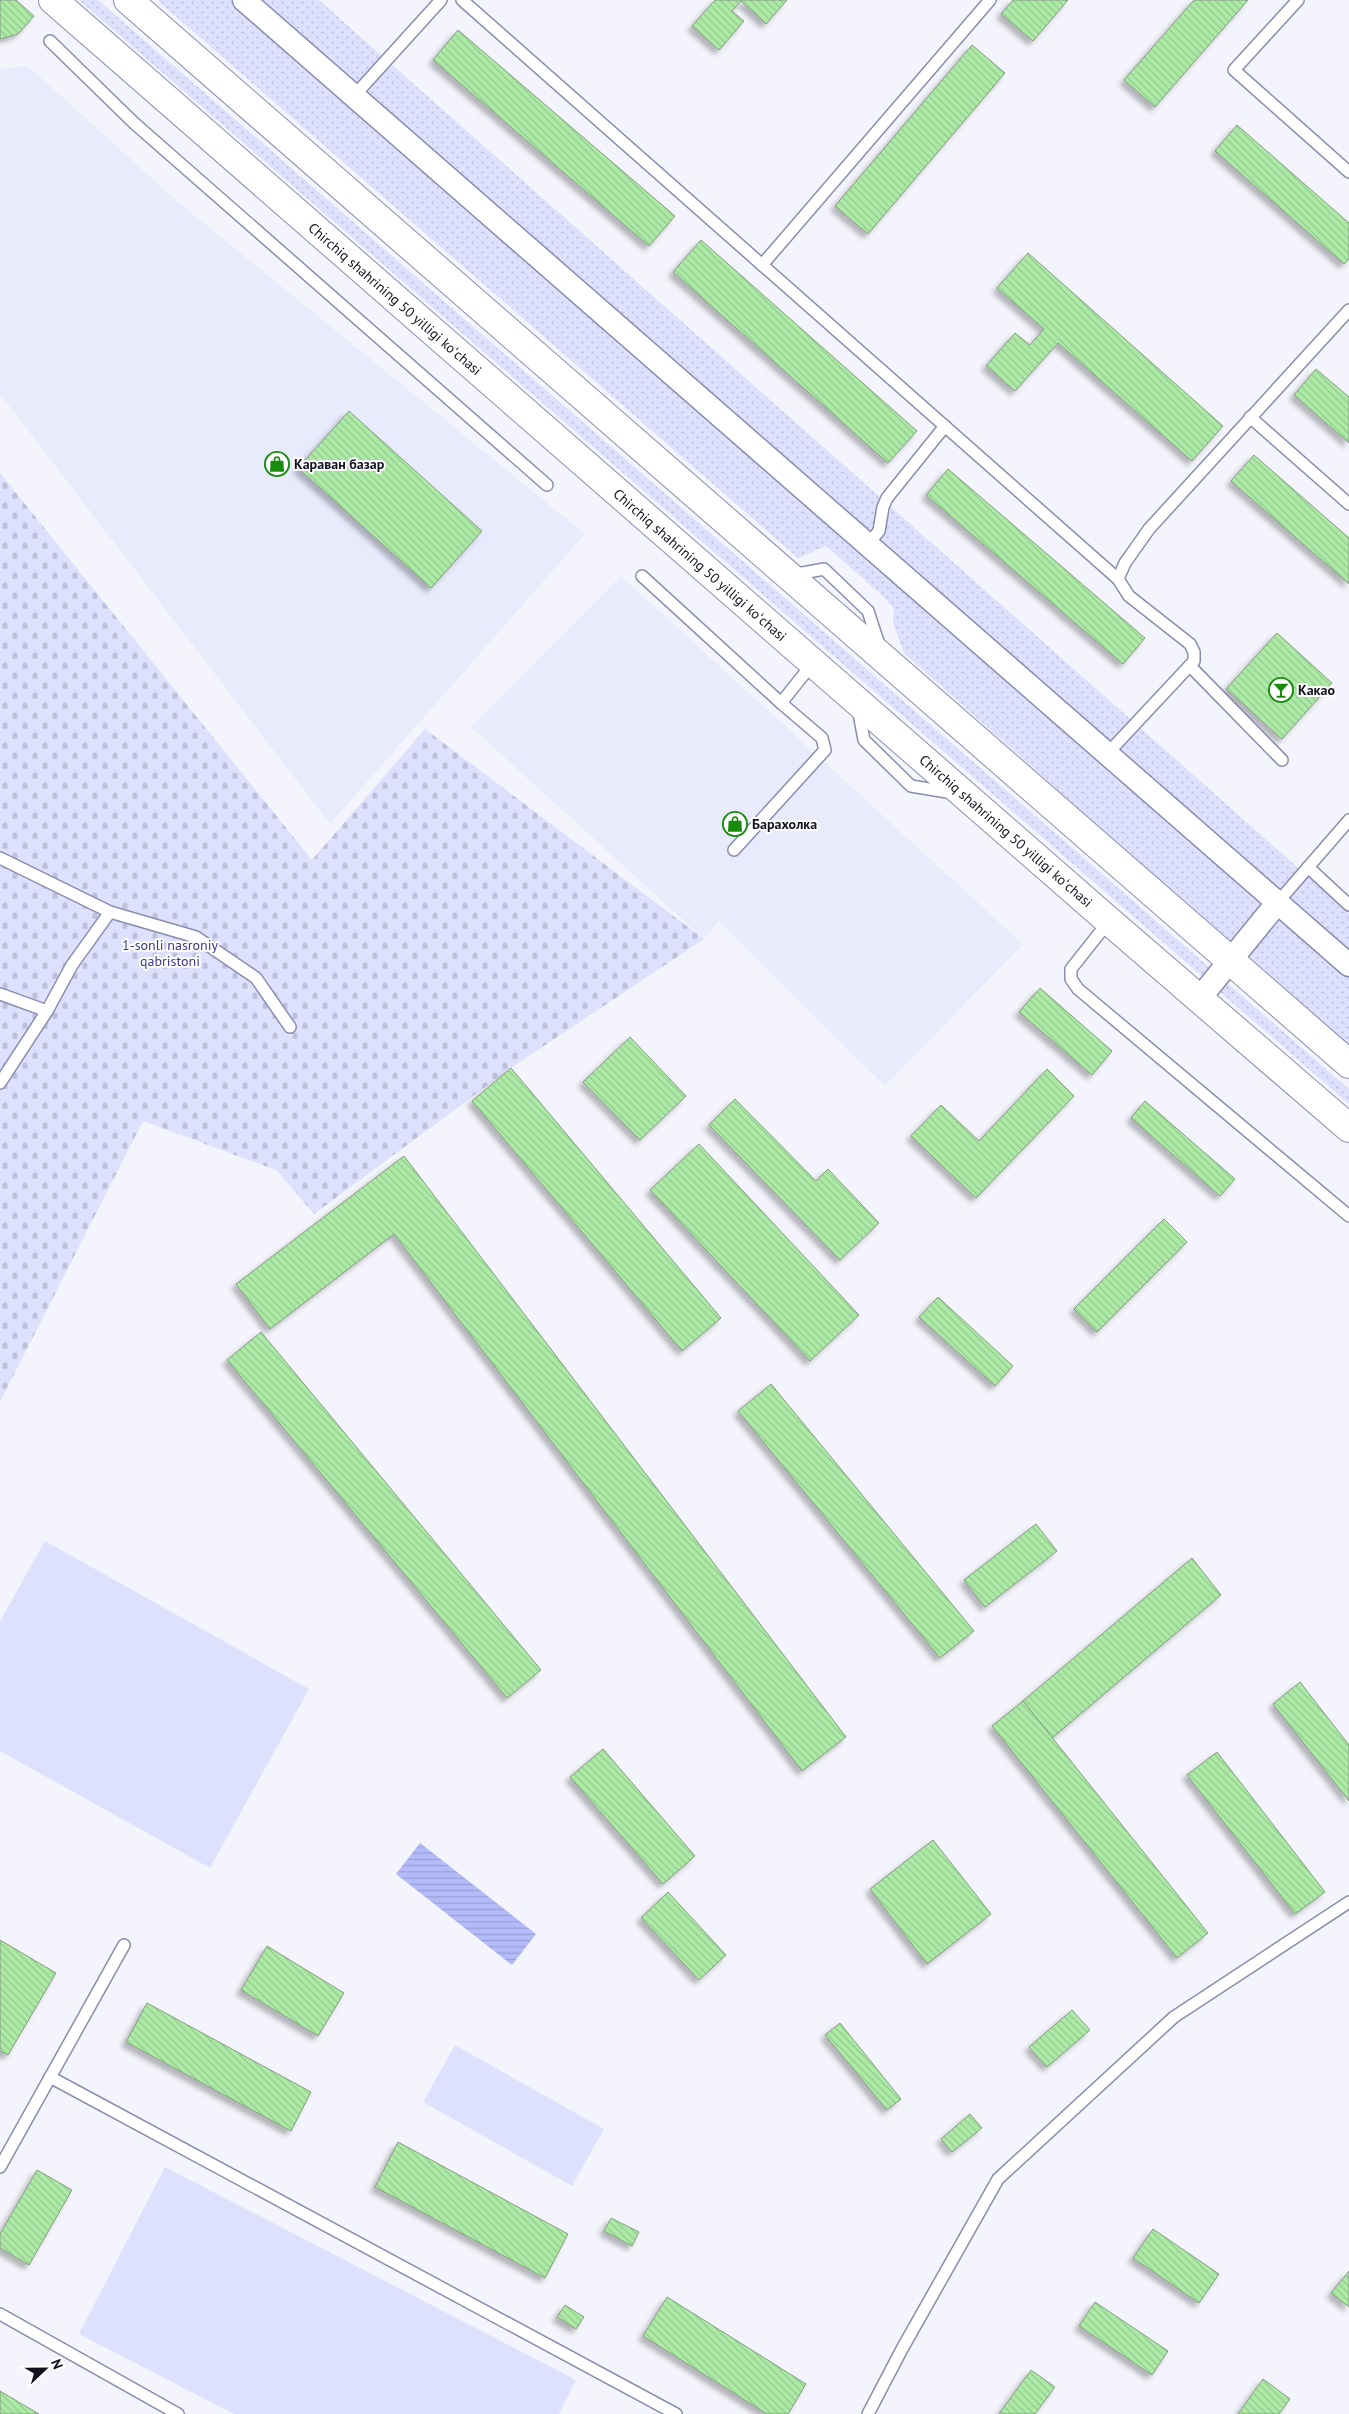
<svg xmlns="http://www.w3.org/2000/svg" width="1349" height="2414" font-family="'PT Sans',sans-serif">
	<defs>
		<pattern id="grass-dots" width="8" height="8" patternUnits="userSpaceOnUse" patternTransform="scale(1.25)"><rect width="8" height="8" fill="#dde1fd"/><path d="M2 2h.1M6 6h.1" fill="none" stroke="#bdc0d8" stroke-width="1.8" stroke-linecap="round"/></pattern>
		<pattern id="cemetery-stones" width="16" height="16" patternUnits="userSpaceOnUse" patternTransform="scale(1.25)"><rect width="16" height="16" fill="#dde1fd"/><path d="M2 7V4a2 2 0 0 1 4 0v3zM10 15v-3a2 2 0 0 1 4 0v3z" fill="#bdc0d8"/></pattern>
		<pattern id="water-rules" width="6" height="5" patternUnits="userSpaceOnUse" patternTransform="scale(1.25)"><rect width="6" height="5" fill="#b3bbf9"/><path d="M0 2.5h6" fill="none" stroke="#99a0d5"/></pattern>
		<pattern id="building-back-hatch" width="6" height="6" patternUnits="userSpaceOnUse" patternTransform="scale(1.25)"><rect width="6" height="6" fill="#adeaa6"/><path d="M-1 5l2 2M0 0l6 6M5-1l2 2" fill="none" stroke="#94c88e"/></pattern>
		<filter id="shadow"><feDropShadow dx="-4.5" dy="4.5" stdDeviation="2.5" flood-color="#0004"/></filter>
	</defs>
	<rect width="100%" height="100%" fill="#f4f5fc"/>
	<g fill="#e8ebfc">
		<path d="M28,66L178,202L585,534L330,824L0,394V69Z"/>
		<path d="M621,576L1023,944L885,1086L719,921L704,939L471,727Z"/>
	</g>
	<g fill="url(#grass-dots)">
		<path d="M79,0H98L1349,1089V1104Z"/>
		<path d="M157,0H319L1349,913V1050L904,653L893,623L894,609L884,597L826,546L798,558Z"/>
	</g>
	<path fill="url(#cemetery-stones)" d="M0,473L312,860L425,729L704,939L511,1068L314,1214L276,1170L143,1121L0,1402Z"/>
	<g fill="#dde1fd">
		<path d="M45,1541L309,1689L210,1868L0,1751V1621Z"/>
		<path d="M455,2045L604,2129L572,2186L423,2102Z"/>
		<path d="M165,2167L576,2380L559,2414H234L79,2334Z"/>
	</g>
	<path fill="url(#water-rules)" d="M420,1843L536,1934L512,1965L396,1874Z"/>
	<g fill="url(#building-back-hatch)" stroke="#849c81" filter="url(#shadow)">
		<path d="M0,0H16L34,16L18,34L0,39Z"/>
		<path d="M715,0H787L766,24L741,1L732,11L744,21L719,50L692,26Z"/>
		<path d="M1013,0H1068L1033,41L1001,14Z"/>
		<path d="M1194,0H1248L1155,107L1124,80Z"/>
		<path d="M458,30L675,216L649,246L433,60Z"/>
		<path d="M972,45L1005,73L868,234L835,206Z"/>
		<path d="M1237,125L1349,223V259L1344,264L1215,151Z"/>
		<path d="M701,240L917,431L888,463L673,272Z"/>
		<path d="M1028,253L1223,426L1192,461L1058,343L1015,391L986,366L1015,333L1030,345L1044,329L997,288Z"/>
		<path d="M1316,369L1349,397V443L1294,395Z"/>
		<path d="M349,411L482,531L431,588L298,468Z"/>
		<path d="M1254,455L1349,538V584L1231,481Z"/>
		<path d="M948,469L1145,638L1123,664L926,495Z"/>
		<path d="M1277,633L1332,683L1282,739L1226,689Z"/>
		<path d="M1040,988L1112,1051L1092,1075L1019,1012Z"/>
		<path d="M630,1037L686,1096L640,1140L583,1082Z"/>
		<path d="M511,1068L721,1318L682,1351L472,1101Z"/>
		<path d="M1047,1069L1074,1096L976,1198L911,1136L941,1105L979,1141Z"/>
		<path d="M735,1099L816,1181L828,1169L879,1223L840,1260L709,1125Z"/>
		<path d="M1145,1101L1235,1179L1220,1196L1131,1118Z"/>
		<path d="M699,1144L859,1315L810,1361L650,1190Z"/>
		<path d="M404,1156L846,1737L802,1771L394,1234L270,1329L236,1284Z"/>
		<path d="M1164,1219L1187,1242L1097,1332L1074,1309Z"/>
		<path d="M938,1297L1013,1366L995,1386L919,1317Z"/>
		<path d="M261,1332L541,1670L507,1698L227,1360Z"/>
		<path d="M771,1384L974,1631L940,1658L738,1411Z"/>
		<path d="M1036,1524L1057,1551L985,1607L964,1580Z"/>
		<path d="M1192,1558L1221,1595L1052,1738L1023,1701Z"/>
		<path d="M1300,1682L1349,1745V1801L1273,1704Z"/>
		<path d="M1023,1701L1208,1933L1177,1958L992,1726Z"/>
		<path d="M603,1749L695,1856L663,1884L570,1777Z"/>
		<path d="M1217,1752L1325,1892L1295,1914L1187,1775Z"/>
		<path d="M933,1840L991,1914L927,1964L870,1889Z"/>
		<path d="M668,1892L726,1955L699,1980L641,1918Z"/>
		<path d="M0,1940L56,1973L8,2055L0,2051Z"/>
		<path d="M267,1946L344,1993L318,2036L241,1990Z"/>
		<path d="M147,2003L311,2092L291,2131L126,2042Z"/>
		<path d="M1072,2010L1090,2030L1047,2067L1029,2047Z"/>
		<path d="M840,2023L901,2099L887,2110L825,2035Z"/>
		<path d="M970,2114L982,2128L952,2152L941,2139Z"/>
		<path d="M398,2142L568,2234L545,2278L375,2187Z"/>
		<path d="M37,2170L72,2190L29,2265L0,2248V2234Z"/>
		<path d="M611,2218L639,2232L632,2246L604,2231Z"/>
		<path d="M1153,2229L1219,2274L1199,2303L1133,2258Z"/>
		<path d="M1349,2271V2307L1331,2293Z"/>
		<path d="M667,2297L806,2384L788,2414H767L643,2336Z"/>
		<path d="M1095,2302L1168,2351L1152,2375L1079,2326Z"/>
		<path d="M565,2305L584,2317L576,2329L557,2317Z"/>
		<path d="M1031,2370L1055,2387L1035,2414H999Z"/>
		<path d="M1263,2379L1290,2399L1279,2414H1238Z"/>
		<path d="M0,2391L39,2414H0Z"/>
	</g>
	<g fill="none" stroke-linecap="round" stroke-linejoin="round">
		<defs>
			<g id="lane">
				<path d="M462,0L1118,579"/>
				<path d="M1298,0L1234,70L1349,172"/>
				<path d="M50,41L134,123L547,485"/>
				<path d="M354,96L441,0"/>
				<path d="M762,265L990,0"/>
				<path d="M1250,417L1349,504"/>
				<path d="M868,544L879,531L883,507L887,498L945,426"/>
				<path d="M792,575L824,569L868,611L879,645"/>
				<path d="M642,576L781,703L813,663"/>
				<path d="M1190,666L1282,760"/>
				<path d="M858,708L864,740L911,786L953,793"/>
				<path d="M1107,754L1194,661V652L1190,644L1129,596L1118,579L1125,563L1149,529L1349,310"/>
				<path d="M734,850L825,750L822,738L781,703"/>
				<path d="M0,858L110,912"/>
				<path d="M1308,867L1349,905"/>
				<path d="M1278,902L1349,820"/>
				<path d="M1109,921L1071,969V979L1078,989L1349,1216"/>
				<path d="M0,994L47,1011"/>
				<path d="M0,1083L47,1011L72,965L110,912L196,937L256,978L290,1027"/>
				<path d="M50,2077L676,2414"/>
				<path d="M0,2167L124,1945"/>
				<path d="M0,2314L178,2414"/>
				<path d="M868,2414L902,2349L998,2179L1174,2017L1349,1902"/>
			</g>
			<g id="street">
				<path d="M244,0L1349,965"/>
				<path d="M1199,999L1278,902"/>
			</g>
			<g id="secondary">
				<path d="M53,0L1109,921L1349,1128"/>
				<path d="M128,0L1349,1064"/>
			</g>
		</defs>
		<use href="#lane" stroke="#898dae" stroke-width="14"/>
		<use href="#street" stroke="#898dae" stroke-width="25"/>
		<use href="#secondary" stroke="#898dae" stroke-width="30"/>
		<use href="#lane" stroke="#fff" stroke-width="11"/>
		<use href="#street" stroke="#fff" stroke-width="22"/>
		<use href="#secondary" stroke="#fff" stroke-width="28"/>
	</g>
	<defs>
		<symbol id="shop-ring" viewBox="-11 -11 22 22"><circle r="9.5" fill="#fff" stroke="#1b8b0e" stroke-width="1.5"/><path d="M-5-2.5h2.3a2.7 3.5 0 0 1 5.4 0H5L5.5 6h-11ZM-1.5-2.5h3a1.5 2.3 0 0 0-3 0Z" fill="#1b8b0e"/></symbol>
		<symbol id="bar-ring" viewBox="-11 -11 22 22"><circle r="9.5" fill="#fff" stroke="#1b8b0e" stroke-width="1.5"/><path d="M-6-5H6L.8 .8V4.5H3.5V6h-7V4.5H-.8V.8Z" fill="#1b8b0e"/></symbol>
	</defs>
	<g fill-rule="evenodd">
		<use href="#shop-ring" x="263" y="450" width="28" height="28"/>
		<use href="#bar-ring" x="1267" y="676" width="28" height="28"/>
		<use href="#shop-ring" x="721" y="810" width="28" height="28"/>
	</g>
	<g text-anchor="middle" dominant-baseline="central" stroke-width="4" stroke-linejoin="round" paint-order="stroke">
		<g font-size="14" fill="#12131f" stroke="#fff">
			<text transform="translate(395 299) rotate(41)">Chirchiq shahrining 50 yilligi koʻchasi</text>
			<text transform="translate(700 565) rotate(41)">Chirchiq shahrining 50 yilligi koʻchasi</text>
			<text transform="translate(1006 831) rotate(41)">Chirchiq shahrining 50 yilligi koʻchasi</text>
		</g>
		<g font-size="14" font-weight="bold" fill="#12131f" stroke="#fff" text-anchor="start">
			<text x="294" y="464">Караван базар</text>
			<text x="1298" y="690">Какао</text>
			<text x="752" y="824">Барахолка</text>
		</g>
		<g font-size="14" fill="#39378e" stroke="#fff">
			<text x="170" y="945">1-sonli nasroniy<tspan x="170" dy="16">qabristoni</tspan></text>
		</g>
	</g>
	<g transform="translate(45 2369) rotate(68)" stroke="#ffffff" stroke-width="4" paint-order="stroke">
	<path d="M0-4L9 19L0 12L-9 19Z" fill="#12131f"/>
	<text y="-8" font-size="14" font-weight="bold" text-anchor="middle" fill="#12131f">N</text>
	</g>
</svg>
